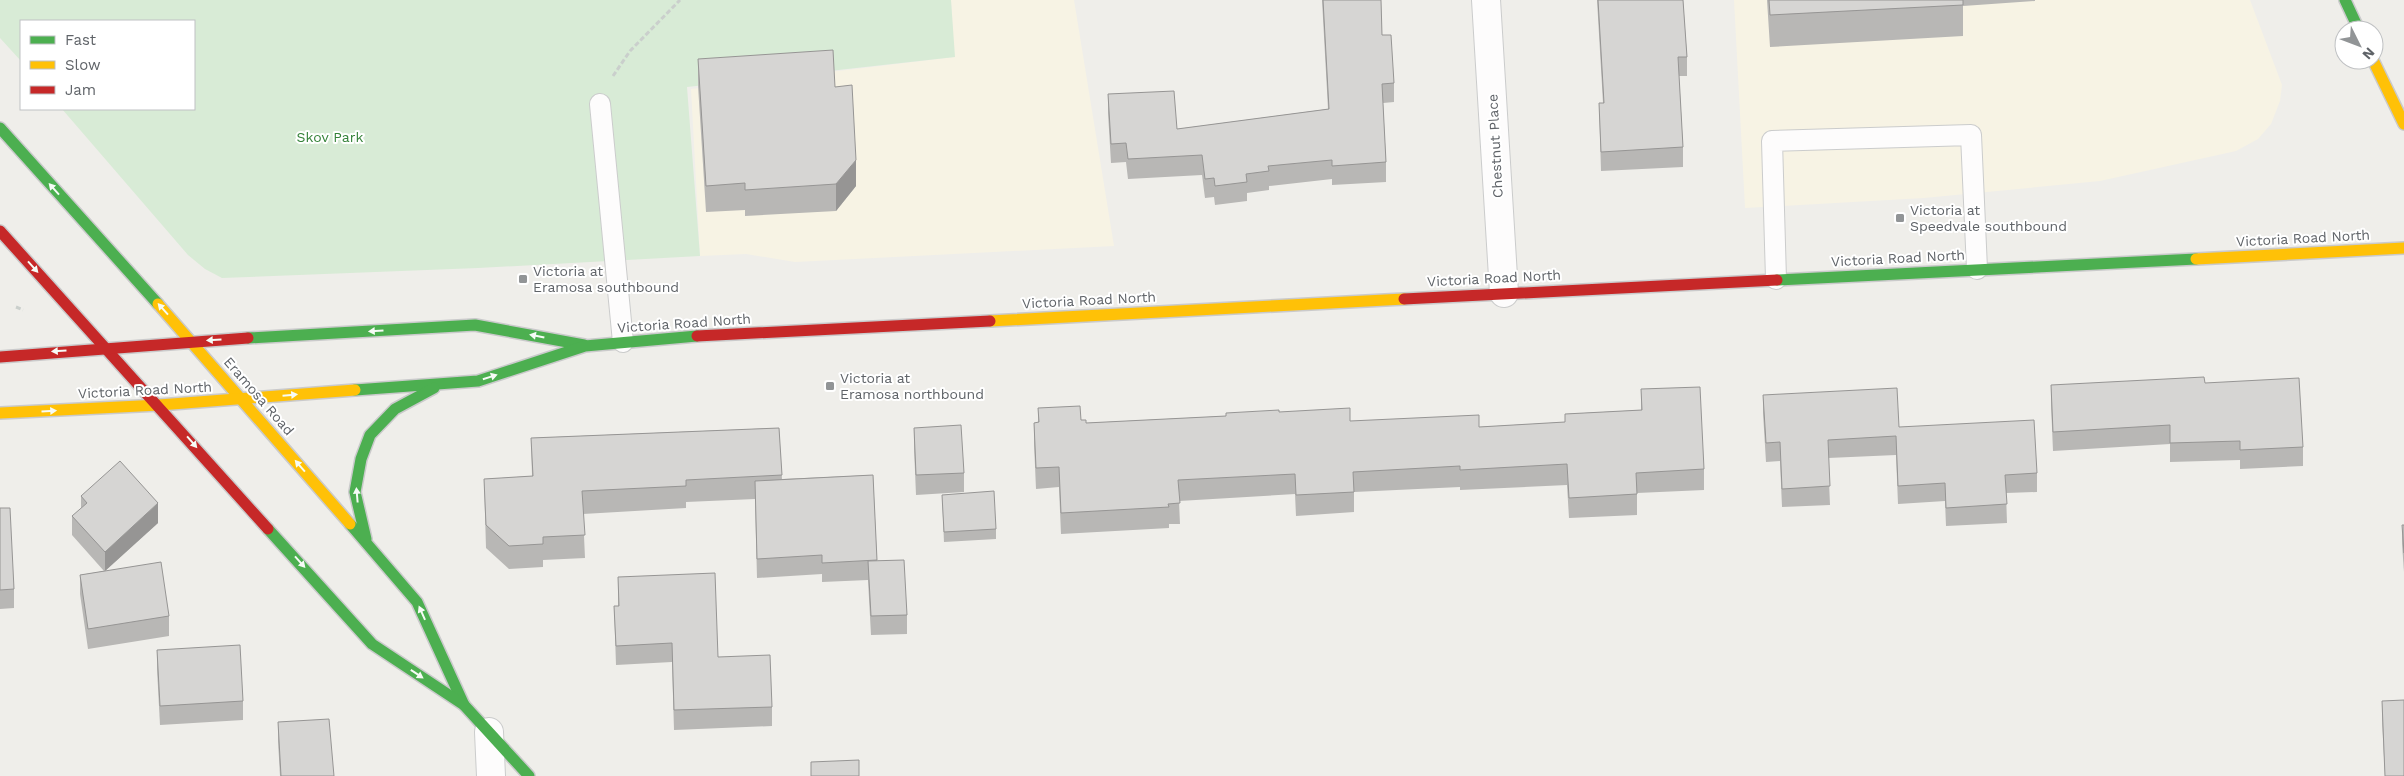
<svg xmlns="http://www.w3.org/2000/svg" width="2404" height="776" font-family="'Work Sans',sans-serif">
	<rect width="100%" height="100%" fill="#efeeea"/>
	<g fill="#f7f3e4">
		<path d="M951,0H1074L1114,246L795,262L746,254L700,256L691,89L954,57Z"/>
		<path d="M1734,0H2250L2282,85L2280,101L2271,124L2258,139L2236,151L2100,181L1924,198L1745,208Z"/>
	</g>
	<path fill="#d8ebd6" d="M0,0H951L955,57L687,87L700,256L478,268L222,278L205,269L188,255L62,109H194V21H21V61L0,38Z"/>
	<g fill="none" stroke-linecap="round" stroke-linejoin="round">
		<defs>
			<g id="lane">
				<path d="M600,104L623,342"/>
				<path d="M1776,279L1772,141L1971,135L1977,269"/>
			</g>
			<g id="street">
				<path d="M1486,0L1504,293"/>
				<path d="M489,732L491,776"/>
			</g>
			<g id="fast">
				<path d="M2345,0L2359,30"/>
				<path d="M0,128L158,304"/>
				<path d="M1777,280L2196,259"/>
				<path d="M248,338L475,325L584,345"/>
				<path d="M355,390L478,381L585,346L697,336"/>
				<path d="M350,524L417,602L464,705"/>
				<path d="M268,529L372,644L464,705L529,776"/>
				<path d="M366,539L355,492L361,459L370,435L395,409L434,388"/>
			</g>
			<g id="slow">
				<path d="M2373,60L2404,124"/>
				<path d="M2196,259L2404,248"/>
				<path d="M158,304L350,524"/>
				<path d="M990,321L1404,299"/>
				<path d="M0,413L159,405L355,390"/>
			</g>
			<g id="jam">
				<path d="M0,231L268,529"/>
				<path d="M1404,299L1777,280"/>
				<path d="M697,336L990,321"/>
				<path d="M0,357L248,338"/>
			</g>
		</defs>
		<use href="#lane" stroke="#cbcccc" stroke-width="22"/>
		<use href="#street" stroke="#cbcccc" stroke-width="30"/>
		<use href="#fast" stroke="#cacacb" stroke-width="14"/>
		<use href="#slow" stroke="#cacacb" stroke-width="14"/>
		<use href="#jam" stroke="#cacacb" stroke-width="14"/>
		<g stroke="#cacfcc" stroke-width="3" stroke-dasharray="5 2.5" stroke-linecap="butt">
			<path d="M613,76L630,51L680,0"/>
			<path d="M16,307L23,310"/>
		</g>
		<use href="#lane" stroke="#fdfcfc" stroke-width="20"/>
		<use href="#street" stroke="#fdfcfc" stroke-width="28"/>
		<use href="#fast" stroke="#4caf50" stroke-width="11"/>
		<use href="#slow" stroke="#ffc107" stroke-width="11"/>
		<use href="#jam" stroke="#c62828" stroke-width="11"/>
	</g>
	<g fill="#b8b7b5">
		<path d="M1322,0H1381L1382,35L1394,83V102L1383,103L1386,162V182L1332,185V179L1269,186V190L1247,193V201L1215,205L1214,197L1205,198L1202,175L1128,179L1126,162L1111,163L1108,113V94L1177,129L1328,109Z"/>
		<path d="M1597,0H1683L1687,57V76H1679L1683,147V167L1601,171L1599,103H1603Z"/>
		<path d="M1767,0H2035V1L1963,6V36L1770,47Z"/>
		<path d="M698,59L835,87L856,186L836,211L745,216V210L706,212L698,86Z"/>
		<path d="M2205,383L2303,447V466L2240,469V460L2170,462V444L2053,451L2051,404V385Z"/>
		<path d="M1641,389L1704,469V490L1637,493V515L1569,518L1567,485L1460,490V487L1354,492V512L1296,516L1295,494L1179,501L1180,524H1169V528L1061,534L1059,487L1036,489L1034,443V423L1038,422V408L1081,420L1086,423L1226,416L1279,412L1350,421L1479,427L1565,422V414L1641,410Z"/>
		<path d="M1763,395L1899,427L2037,473V492L2006,493L2007,523L1946,526L1945,501L1898,504L1896,455L1828,458L1830,505L1782,507L1780,461L1766,462L1763,413Z"/>
		<path d="M779,428L782,479L873,475L877,561L907,615V634L871,635L868,580L822,582V574L757,578L755,499L686,502V508L583,514L585,558L543,560V567L509,569L486,548L484,479L532,476L531,438Z"/>
		<path d="M914,428L964,473V492L916,495L914,447Z"/>
		<path d="M942,495L996,529V539L944,542Z"/>
		<path d="M81,496L158,523L105,571L169,616V636L88,649L80,594V575L104,571L72,535V516L81,509Z"/>
		<path d="M0,508L14,589V608L0,609Z"/>
		<path d="M2402,525H2404V572L2402,544Z"/>
		<path d="M618,577L718,657L772,707V726L674,730L672,662L616,665L614,606H618Z"/>
		<path d="M157,650L243,701V720L160,725L157,669Z"/>
		<path d="M2382,701L2404,776H2385L2382,720Z"/>
		<path d="M278,722L334,776H280L278,741Z"/>
	</g>
	<g fill="#969594">
		<path d="M856,160V186L836,211V184Z"/>
		<path d="M158,503V523L105,571V552Z"/>
	</g>
	<g fill="#d6d5d3" stroke="#969594">
		<path d="M1323,0H1381L1382,35H1391L1394,83L1382,84L1386,162L1332,166V160L1268,166L1269,171L1246,174L1247,182L1215,186L1214,178L1205,179L1202,155L1128,159L1126,143L1111,144L1108,94L1174,91L1177,129L1329,109Z"/>
		<path d="M1598,0H1683L1687,57H1678L1683,147L1601,152L1599,103H1604Z"/>
		<path d="M1769,0H1963V5L1770,15Z"/>
		<path d="M833,50L835,87L852,85L856,160L836,184L745,190V183L706,186L698,59Z"/>
		<path d="M2204,377L2205,383L2299,378L2303,447L2240,450V441L2170,443V425L2053,432L2051,385Z"/>
		<path d="M1700,387L1704,469L1636,473L1637,494L1569,498L1567,464L1460,470V466L1353,472L1354,492L1296,495L1295,474L1178,480L1180,503L1168,504L1169,507L1061,513L1059,467L1036,468L1034,423L1039,422L1038,408L1080,406L1081,420H1086V423L1226,416V413L1279,410V412L1350,408V421L1479,415V427L1565,422V414L1642,410L1641,389Z"/>
		<path d="M1897,388L1899,427L2034,420L2037,473L2005,475L2007,504L1946,508L1945,483L1898,486L1896,436L1828,440L1830,486L1782,489L1780,442L1766,443L1763,395Z"/>
		<path d="M961,425L964,473L916,475L914,428Z"/>
		<path d="M779,428L782,475L686,480V486L582,491L585,535L543,537V544L509,546L486,525L484,479L533,476L531,438Z"/>
		<path d="M120,461L158,503L105,552L72,516L87,503L81,496Z"/>
		<path d="M873,475L877,560L822,563V555L757,559L755,481Z"/>
		<path d="M994,491L996,529L944,532L942,495Z"/>
		<path d="M0,508H10L14,589L0,590Z"/>
		<path d="M2402,525H2404V553Z"/>
		<path d="M904,560L907,615L871,616L868,561Z"/>
		<path d="M161,562L169,616L88,629L80,575Z"/>
		<path d="M715,573L718,657L770,655L772,707L674,710L672,643L616,646L614,606H619L618,577Z"/>
		<path d="M240,645L243,701L160,706L157,650Z"/>
		<path d="M2404,700V776H2385L2382,701Z"/>
		<path d="M329,719L334,776H281L278,722Z"/>
		<path d="M859,760V776H811V762Z"/>
	</g>
	<defs><path id="oneway-solid" d="M-6-.8H1V-3.2L6.5 0L1 3.2V.8H-6Z" transform="scale(1.25)"/></defs>
	<g fill="#f6fbf6">
		<use href="#oneway-solid" transform="translate(54 189) rotate(-132)"/>
		<use href="#oneway-solid" transform="translate(33 267) rotate(48)"/>
		<use href="#oneway-solid" transform="translate(163 309) rotate(-132)"/>
		<use href="#oneway-solid" transform="translate(376 331) rotate(177)"/>
		<use href="#oneway-solid" transform="translate(537 336) rotate(-169)"/>
		<use href="#oneway-solid" transform="translate(214 340) rotate(177)"/>
		<use href="#oneway-solid" transform="translate(59 351) rotate(177)"/>
		<use href="#oneway-solid" transform="translate(490 377) rotate(-18)"/>
		<use href="#oneway-solid" transform="translate(290 395) rotate(-5)"/>
		<use href="#oneway-solid" transform="translate(49 411) rotate(-3)"/>
		<use href="#oneway-solid" transform="translate(192 442) rotate(49)"/>
		<use href="#oneway-solid" transform="translate(300 466) rotate(-131)"/>
		<use href="#oneway-solid" transform="translate(357 495) rotate(-95)"/>
		<use href="#oneway-solid" transform="translate(300 562) rotate(48)"/>
		<use href="#oneway-solid" transform="translate(422 613) rotate(-114)"/>
		<use href="#oneway-solid" transform="translate(417 674) rotate(34)"/>
	</g>
	<g fill="#919496" stroke="#fff" stroke-width="2">
		<rect x="1895" y="213" width="10" height="10" rx="2.5"/>
		<rect x="518" y="274" width="10" height="10" rx="2.5"/>
		<rect x="825" y="381" width="10" height="10" rx="2.5"/>
	</g>
	<g text-anchor="middle" dominant-baseline="central" stroke-width="4" stroke-linejoin="round" paint-order="stroke">
		<g font-size="14" fill="#348238" stroke="#fff">
			<text x="330" y="137">Skov Park</text>
		</g>
		<g font-size="14" fill="#5f6368" stroke="#fff">
			<text transform="translate(1495 146) rotate(-93)">Chestnut Place</text>
			<text transform="translate(2303 238) rotate(-3)">Victoria Road North</text>
			<text transform="translate(1898 258) rotate(-3)">Victoria Road North</text>
			<text transform="translate(1494 278) rotate(-3)">Victoria Road North</text>
			<text transform="translate(1089 300) rotate(-3)">Victoria Road North</text>
			<text transform="translate(684 323) rotate(-4)">Victoria Road North</text>
			<text transform="translate(145 390) rotate(-3)">Victoria Road North</text>
			<text transform="translate(259 396) rotate(49)">Eramosa Road</text>
		</g>
		<g font-size="14" fill="#5f6368" stroke="#fff" text-anchor="start">
			<text x="1910" y="210">Victoria at<tspan x="1910" dy="16">Speedvale southbound</tspan></text>
			<text x="533" y="271">Victoria at<tspan x="533" dy="16">Eramosa southbound</tspan></text>
			<text x="840" y="378">Victoria at<tspan x="840" dy="16">Eramosa northbound</tspan></text>
		</g>
	</g>
	<rect x="20" y="20" width="175" height="90" fill="#ffffff" stroke="#bfc1c3"/>
	<rect x="30" y="36" width="25" height="8" fill="#4caf50" stroke="#bfc1c3"/>
	<text x="65" y="45" font-size="15" fill="#5f6368">Fast</text>
	<rect x="30" y="61" width="25" height="8" fill="#ffc107" stroke="#bfc1c3"/>
	<text x="65" y="70" font-size="15" fill="#5f6368">Slow</text>
	<rect x="30" y="86" width="25" height="8" fill="#c62828" stroke="#bfc1c3"/>
	<text x="65" y="95" font-size="15" fill="#5f6368">Jam</text>
	<g transform="translate(2359 45) rotate(132)"><circle r="24" fill="#ffffff" stroke="#bfc1c3"/>
	<path d="M0-4L9 19L0 12L-9 19Z" fill="#919496"/>
	<text y="-8" font-size="14" font-weight="bold" text-anchor="middle" fill="#5f6368">N</text>
	</g>
</svg>
